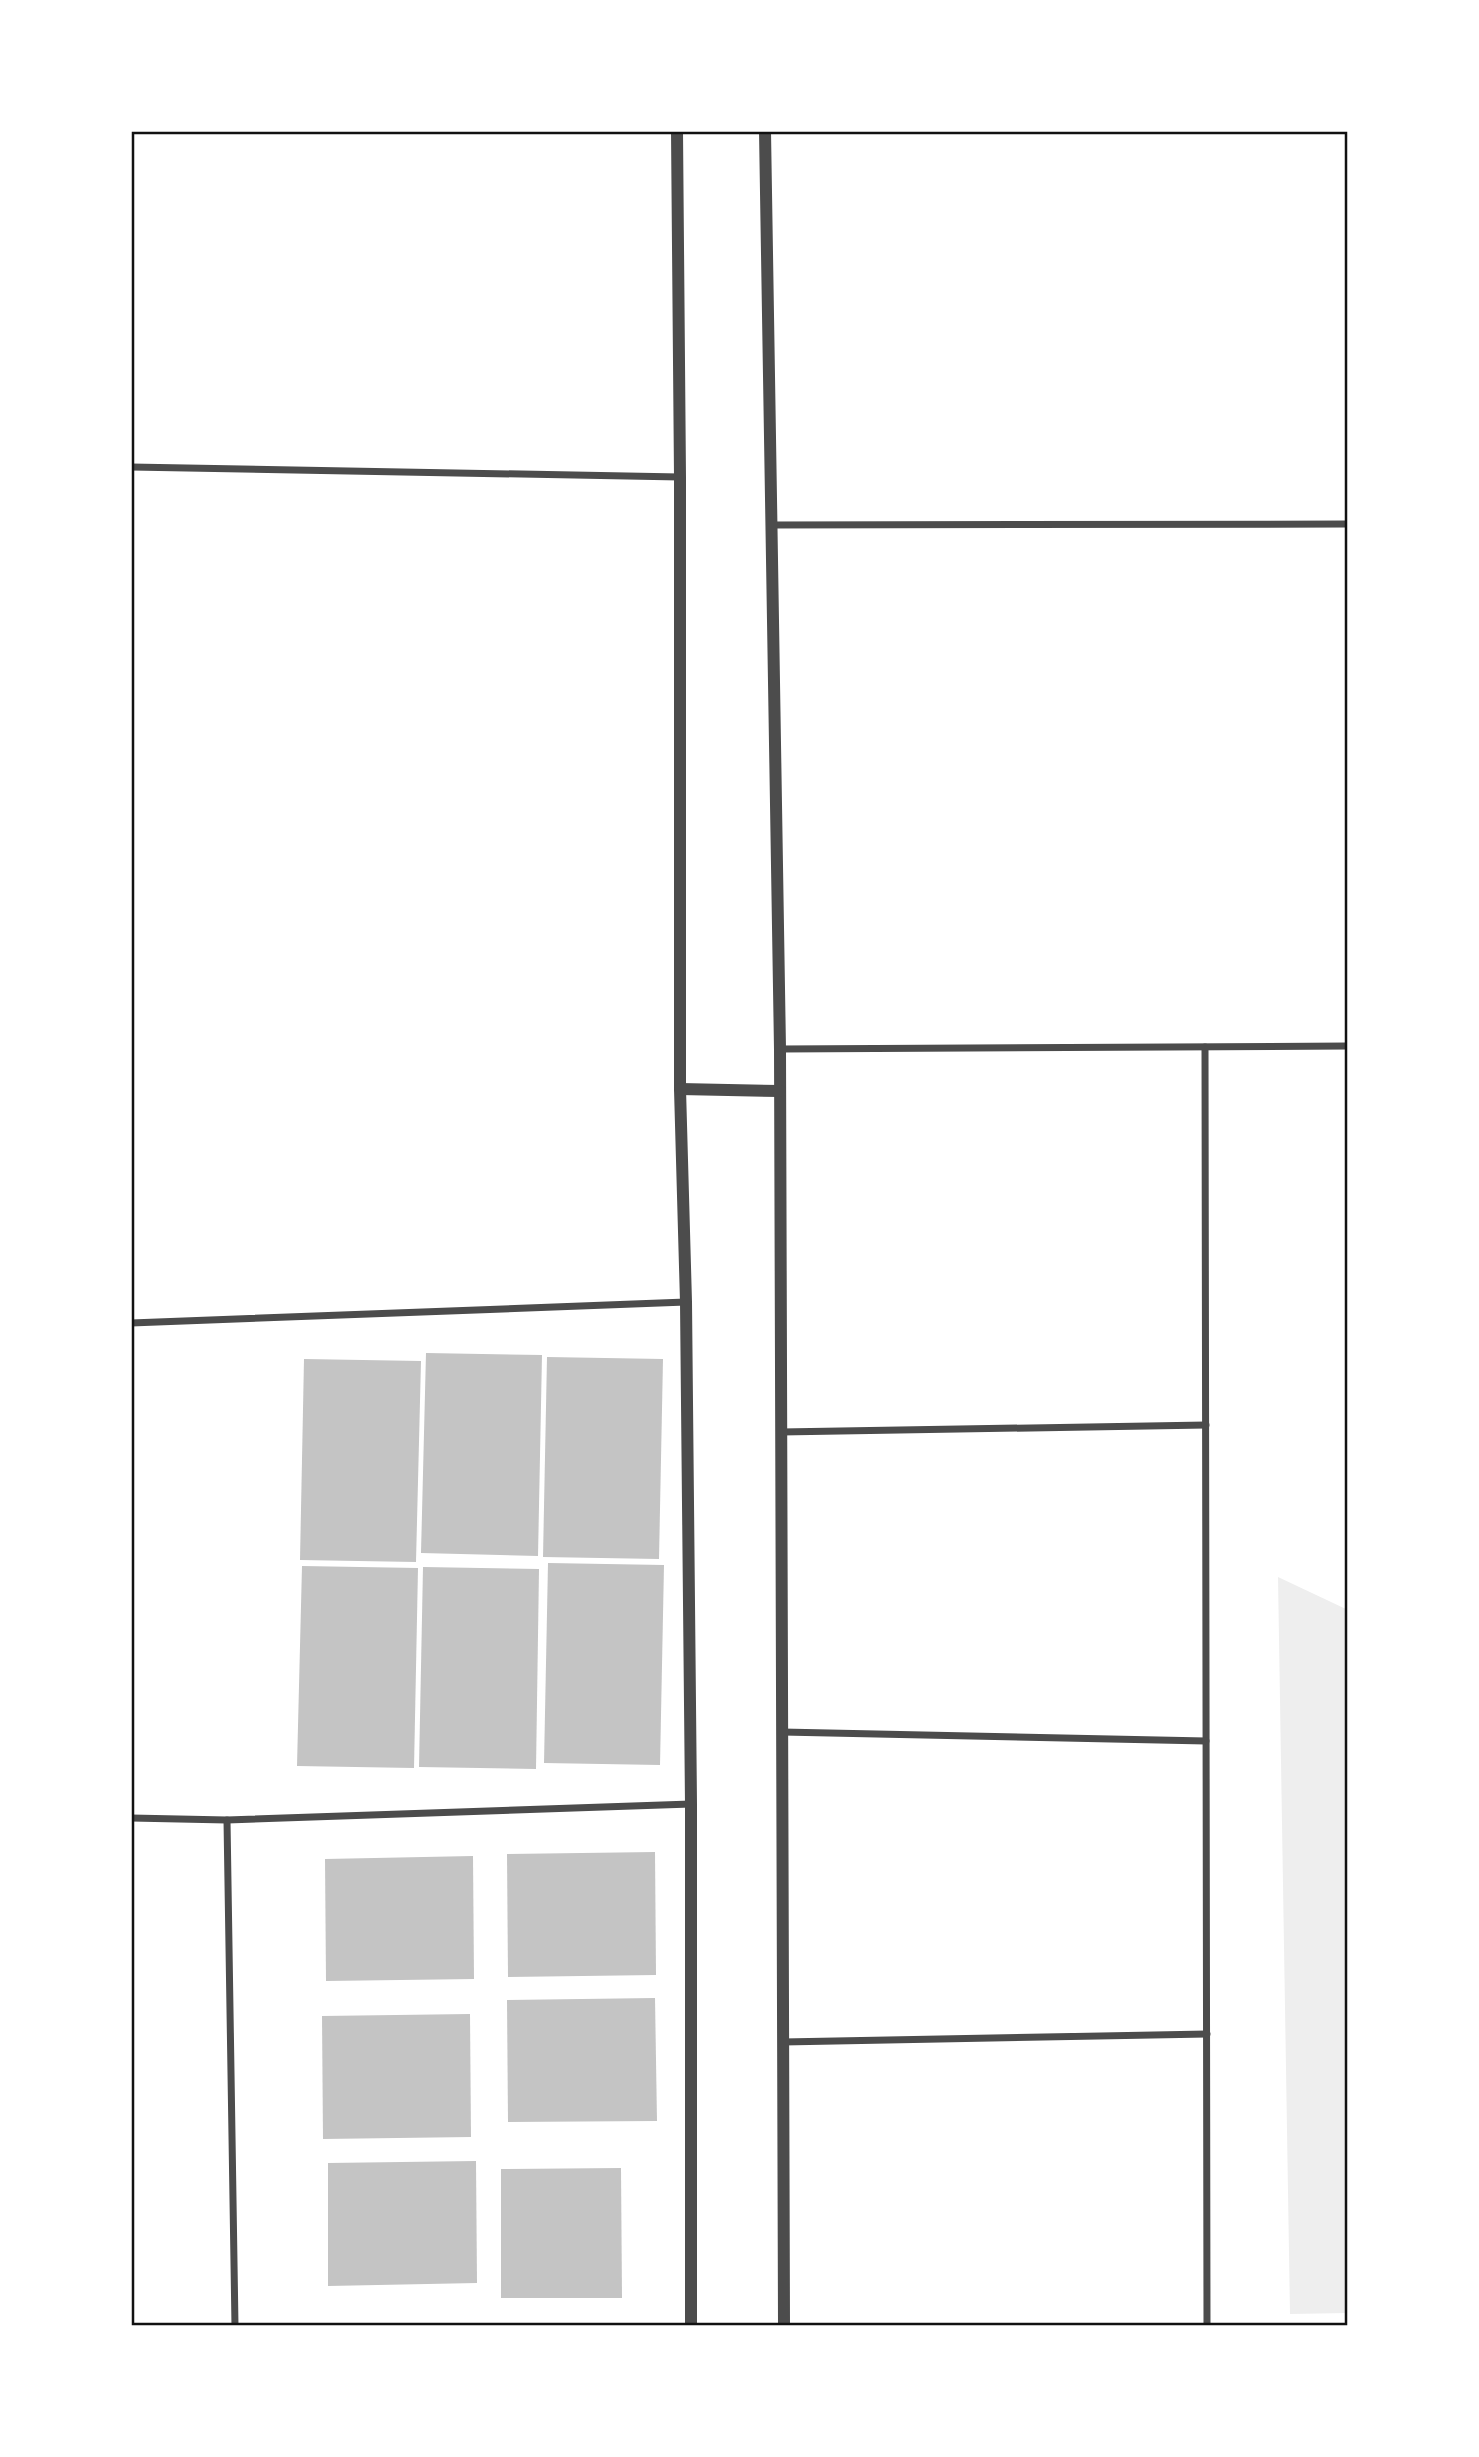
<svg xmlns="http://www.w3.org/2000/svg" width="1479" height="2457" viewBox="0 0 1479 2457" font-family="Overpass,sans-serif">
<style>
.green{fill:#eee}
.building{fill:#c4c4c4}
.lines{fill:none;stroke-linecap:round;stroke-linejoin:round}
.minor{stroke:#4c4c4c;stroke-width:7}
.tertiary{stroke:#4c4c4c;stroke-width:12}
.neatline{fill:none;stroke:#111;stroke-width:2.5}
</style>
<rect width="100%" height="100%" fill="#fff"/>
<!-- green -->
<polygon class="green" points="1278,1577 1348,1610 1348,2313 1290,2314"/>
<!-- building -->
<g class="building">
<polygon points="426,1353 542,1355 538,1556 421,1553"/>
<polygon points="547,1357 663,1359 659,1559 543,1557"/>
<polygon points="304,1359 421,1361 416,1562 300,1560"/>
<polygon points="548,1563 664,1565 660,1765 544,1763"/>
<polygon points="302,1566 418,1568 414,1768 297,1766"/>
<polygon points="423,1567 539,1569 536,1769 419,1767"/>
<polygon points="655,1852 656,1975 508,1977 507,1854"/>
<polygon points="473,1856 474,1979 326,1981 325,1859"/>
<polygon points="655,1998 657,2121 508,2122 507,2000"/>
<polygon points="470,2014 471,2137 323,2139 322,2016"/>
<polygon points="476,2161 477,2283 328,2286 328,2163"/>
<polygon points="621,2168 622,2298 501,2298 501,2169"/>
<rect x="592" y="2323" width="60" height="3"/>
</g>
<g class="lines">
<!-- minor -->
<g class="minor">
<polyline points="131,467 680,477"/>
<polyline points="772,525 1348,524"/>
<polyline points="1205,1047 1207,2326"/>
<polyline points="780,1049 1348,1046"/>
<polyline points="131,1323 686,1302"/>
<polyline points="781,1432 1206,1425"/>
<polyline points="782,1732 1206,1741"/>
<polyline points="131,1818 227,1820 691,1804"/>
<polyline points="227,1820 235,2326"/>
<polyline points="783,2042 1207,2034"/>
</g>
<!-- tertiary -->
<g class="tertiary">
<polyline points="677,131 680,477 680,1089 686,1302 691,1804 691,2326"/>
<polyline points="765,131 780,1049 784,2326"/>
<polyline points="680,1089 780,1091"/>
</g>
</g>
<!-- border -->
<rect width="1479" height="2457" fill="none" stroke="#ffffff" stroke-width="266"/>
<rect x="133" y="133" width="1213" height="2191" class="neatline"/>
</svg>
